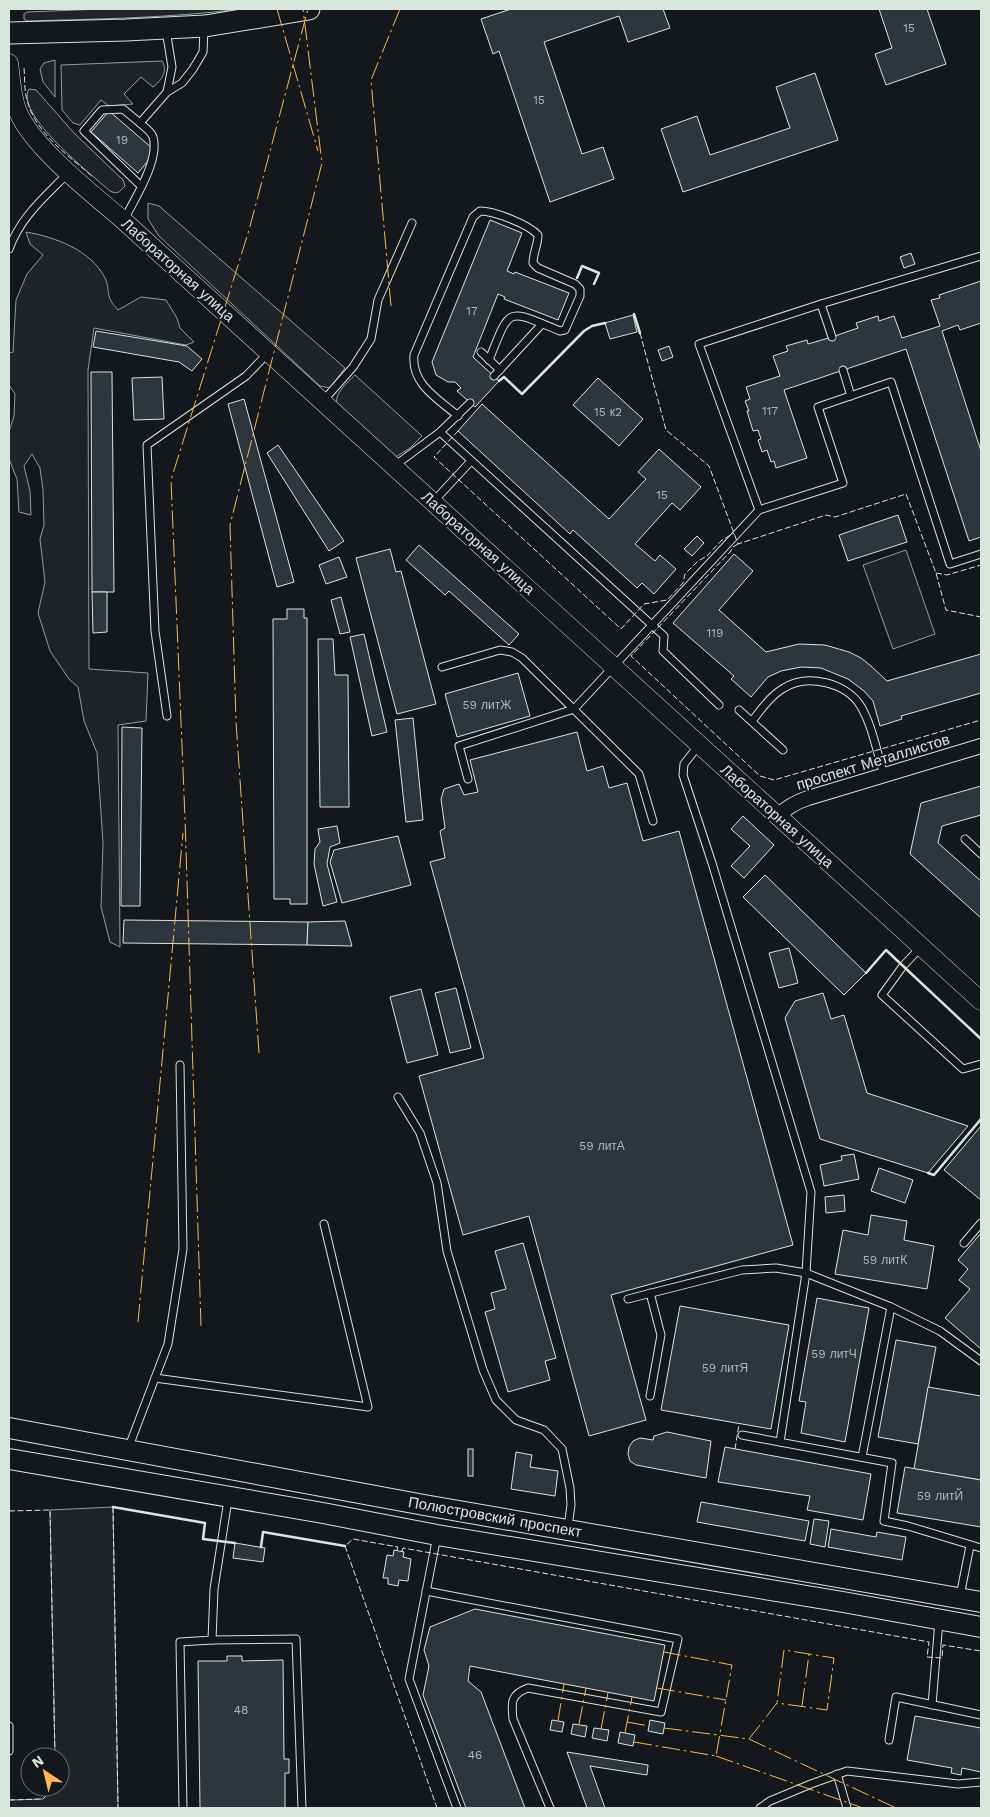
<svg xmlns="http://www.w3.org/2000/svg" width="990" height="1817" viewBox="0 0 990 1817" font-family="'Work Sans',sans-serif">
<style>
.green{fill:#202428;stroke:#939e99}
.building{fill:#2c363c;stroke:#d8e6dc}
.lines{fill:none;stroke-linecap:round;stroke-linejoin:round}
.service-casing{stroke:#d8e6dc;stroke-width:9}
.minor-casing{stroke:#d8e6dc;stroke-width:16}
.tertiary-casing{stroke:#d8e6dc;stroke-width:19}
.secondary-casing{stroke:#d8e6dc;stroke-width:22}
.primary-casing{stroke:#d8e6dc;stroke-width:23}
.service{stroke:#14181c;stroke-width:7}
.minor{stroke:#14181c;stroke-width:14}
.tertiary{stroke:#14181c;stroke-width:18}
.secondary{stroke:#14181c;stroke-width:20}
.primary{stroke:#14181c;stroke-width:21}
.fence{stroke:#d8e6dc;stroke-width:1;stroke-dasharray:6 2.5;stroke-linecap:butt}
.wall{stroke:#d8e6dc;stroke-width:2.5}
.power{stroke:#ffb74d;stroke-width:1;stroke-dasharray:18 4 2.5 4;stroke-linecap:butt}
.labels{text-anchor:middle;stroke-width:4;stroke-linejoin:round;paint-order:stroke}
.number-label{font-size:12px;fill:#adbab4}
.street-label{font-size:15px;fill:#d8e6dc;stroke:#14181c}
</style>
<rect width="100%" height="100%" fill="#14181c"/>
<!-- green -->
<g class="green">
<path d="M101 9H240C170 18 98 19 27 21L24 19V14L27 12Z"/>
<polygon points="55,60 55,97 43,82 40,69 44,63"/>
<path d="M162 61C168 71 162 80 153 87L141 77 124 94 133 104 109 106 101 100 80 125 73 123 62 110 61 65Z"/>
<path d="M29 89 36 90 75 134 123 180 125 186C119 192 118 195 110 191 93 176 14 114 29 89Z"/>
<polygon points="148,203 159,206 345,368 330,388 320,386 159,236 148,219"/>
<path d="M26 232C55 237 91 250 105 278 109 285 107 294 111 301 112 304 116 307 118 310L141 297 166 300 177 318 180 328 194 342 186 345 94 328 88 370 89 669 148 673 146 721 118 725 120 947 110 942 101 907 103 843 97 753 84 721 78 687 69 679 50 651 38 613 45 582 40 539 44 525 43 490 40 468 32 454 24 466 30 491 31 515 19 512 17 479 9 459V432L14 416 15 394 9 385V353L13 352 16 300 27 274 43 255 30 244Z"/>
<path d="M355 375 422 436 410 448 394 458 337 406C334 393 346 384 355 375Z"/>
<polygon points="906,550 935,634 893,649 863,565"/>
<polygon points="113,1507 118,1808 9,1808 9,1800 43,1799 54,1787 60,1787 60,1757 55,1757 50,1510"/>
</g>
<!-- building -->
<g class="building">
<polygon points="511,9 663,9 670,28 628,42 619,16 544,42 582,154 603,147 614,179 550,202 499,51 493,54 481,19"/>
<polygon points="879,9 927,9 946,64 886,85 875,54 892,48"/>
<polygon points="815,73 838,140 683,192 661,129 697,116 710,155 790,128 776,87"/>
<polygon points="109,111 152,148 148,161 138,173 91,132"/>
<polygon points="490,220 522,233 507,271 514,274 515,272 569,293 558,320 504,299 505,297 498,294 473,357 499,381 475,407 457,391 461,388 455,382 448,382 436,375 432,362"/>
<polygon points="911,253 915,264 904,268 900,257"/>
<polygon points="981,281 981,323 960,330 958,325 942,331 981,451 981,537 969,541 906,349 784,390 807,458 776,468 774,461 771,462 767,450 762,452 758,440 761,439 758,430 753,431 747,411 749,411 745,401 750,399 746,387 780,376 773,356 788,351 786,346 807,340 808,344 832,337 858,328 856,323 878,316 879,321 894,316 902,338 940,326 931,300 940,298 939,295"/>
<polygon points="633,315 637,332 610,339 605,323"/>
<polygon points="96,331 187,346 202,359 192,371 179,362 93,347"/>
<polygon points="669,346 673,357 662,361 658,350"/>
<polygon points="91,372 112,372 114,592 92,592"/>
<polygon points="162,377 164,419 134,420 132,378"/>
<polygon points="598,378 643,419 619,446 573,405"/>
<polygon points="244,399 294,582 277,587 228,404"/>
<polygon points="482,404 609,519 646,479 638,472 659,449 701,487 680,510 672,503 635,544 655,561 660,555 676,569 654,594 642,583 637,588 573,530 570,534 458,431"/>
<polygon points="278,445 344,541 329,551 267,453"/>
<polygon points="898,515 907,542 848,561 839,535"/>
<polygon points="697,536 704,543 692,556 684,549"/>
<polygon points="419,545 519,634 509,645 449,591 445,595 406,560"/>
<polygon points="390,549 396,572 401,571 436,704 397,714 356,558"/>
<polygon points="734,554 753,571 719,610 766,652 799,644 825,645 849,652 861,658 871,666 887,681 981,654 981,693 901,716 902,719 880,726 873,701 864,691 848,679 821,668 801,667 781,671 768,677 751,697 731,679 734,676 673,623"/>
<polygon points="339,557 347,577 326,584 319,565"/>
<polygon points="92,592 107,592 107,632 93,633"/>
<polygon points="341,597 350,632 340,634 331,600"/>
<polygon points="287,609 304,609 304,618 307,618 307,904 290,904 290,899 274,899 273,619 287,619"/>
<polygon points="364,634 387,732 372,736 350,637"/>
<polygon points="318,639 333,639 335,675 348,675 349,807 320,807"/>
<polygon points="518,673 530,716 457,737 445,694"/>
<polygon points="413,718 423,820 406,822 395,720"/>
<polygon points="122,727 142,728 140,906 121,906"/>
<polygon points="577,732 587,771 603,766 609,788 627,783 643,841 679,831 793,1245 611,1295 646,1420 589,1436 529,1216 463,1235 419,1076 484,1058 430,862 445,858 440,831 445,828 441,799 444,789 459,784 464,795 478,792 470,760"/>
<polygon points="981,786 981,815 942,826 938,843 981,881 981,918 910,854 921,803"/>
<polygon points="743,816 774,845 744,878 731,866 750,846 731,829"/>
<polygon points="337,826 340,843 330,847 327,864 337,902 323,906 314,864 315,849 320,842 318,829"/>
<polygon points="398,836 411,885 342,903 330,862 334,850"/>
<polygon points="765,875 866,973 844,995 743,897"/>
<polygon points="124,920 308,922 307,945 123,943"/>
<polygon points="345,921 352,946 307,945 308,922"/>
<polygon points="789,948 798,983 779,988 769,953"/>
<polygon points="456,988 471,1048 450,1053 435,993"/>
<polygon points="421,989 438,1055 407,1063 390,997"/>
<polygon points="823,993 831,1019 844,1015 867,1093 968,1126 928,1173 820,1139 785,1018 795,1001"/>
<polygon points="981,1126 981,1200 944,1170"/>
<polygon points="854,1154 859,1179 824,1186 820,1165 842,1160 841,1156"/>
<polygon points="879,1168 913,1180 905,1203 871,1191"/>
<polygon points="844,1195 845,1211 826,1213 825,1197"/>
<polygon points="871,1215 907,1221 904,1240 934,1246 927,1289 835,1274 843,1230 868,1235"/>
<polygon points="981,1233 981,1349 945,1318 970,1289 959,1280 968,1269 958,1260"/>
<polygon points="523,1243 556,1358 545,1361 550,1380 508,1392 485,1312 495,1309 491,1293 506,1289 495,1251"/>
<polygon points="817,1298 869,1308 845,1442 801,1433 806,1402 799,1401"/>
<polygon points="680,1306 789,1325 771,1429 661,1410"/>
<polygon points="896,1340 936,1347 918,1444 878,1437"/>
<polygon points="928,1387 981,1396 981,1480 914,1469"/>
<polygon points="667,1432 711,1441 706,1478 636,1465 630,1461 628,1454 629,1447 633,1441 640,1438 653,1440 654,1436"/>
<polygon points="725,1447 871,1474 863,1520 807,1510 810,1496 718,1482"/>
<rect x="468" y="1449" width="5" height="27"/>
<polygon points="516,1452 532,1455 530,1467 558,1471 555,1496 511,1489"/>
<polygon points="905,1467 981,1480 981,1527 897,1513"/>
<polygon points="701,1502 809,1521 805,1541 697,1522"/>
<polygon points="814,1519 829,1521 825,1547 810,1544"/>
<polygon points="831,1529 876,1537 877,1532 906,1537 902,1560 828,1547"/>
<polygon points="235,1543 265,1548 263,1562 233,1558"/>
<polygon points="394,1550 404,1552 403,1557 411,1559 408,1581 399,1580 398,1586 388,1584 388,1578 383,1578 387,1555 393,1556"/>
<polygon points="475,1609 665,1645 654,1701 470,1666 468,1681 481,1692 525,1808 466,1808 423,1695 429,1666 424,1650 430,1627"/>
<polygon points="227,1656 242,1656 242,1661 283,1660 284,1759 289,1759 289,1773 285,1773 285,1808 200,1808 198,1661 227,1661"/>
<polygon points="915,1716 981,1728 981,1772 962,1768 961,1775 951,1773 952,1768 907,1760"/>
<polygon points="552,1720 564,1722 562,1732 550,1730"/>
<polygon points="650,1720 665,1723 663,1734 648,1731"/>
<polygon points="573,1724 587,1726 585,1737 571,1734"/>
<polygon points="594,1728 609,1730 607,1741 592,1738"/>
<polygon points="620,1732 635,1735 633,1746 618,1743"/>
<polygon points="567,1752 648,1765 647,1775 590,1766 605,1808 587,1808"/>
</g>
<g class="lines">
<!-- service casing -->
<g class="service-casing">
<g id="service">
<polyline points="166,30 172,67 167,92"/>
<polyline points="140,123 123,109 102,110 84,131 141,186"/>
<path d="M124 220C134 200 160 160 153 137 151 131 144 127 140 123L167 92 182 83 193 69 203 52 204 29"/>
<path d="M9 249C21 216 45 197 68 173"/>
<polyline points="821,304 832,337"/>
<polyline points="481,352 500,370"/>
<polyline points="843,370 851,396"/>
<polyline points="494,376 542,324"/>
<polyline points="323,401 353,367 371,339 378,300 412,223"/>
<path d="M458 416C438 399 411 384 414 355L473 217 480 211C494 211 528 224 538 235 538 245 533 253 533 263L538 268 575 284 580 289V296L565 330 560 331C506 309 511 305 489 360"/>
<polyline points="440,432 664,636 663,651 719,705"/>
<polyline points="395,468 401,461 440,432 470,403"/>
<polyline points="434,501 471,461"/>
<polyline points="759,510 843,483 818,407 891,382 950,564 981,554"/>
<polyline points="442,667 500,650 512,652 522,658 639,774 653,821"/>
<polyline points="739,710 783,750"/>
<polyline points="167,716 155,631 147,445 246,376 268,353"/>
<path d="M752 721C761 710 771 695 784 688 807 673 846 683 860 705 872 724 877 753 884 775"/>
<polyline points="699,745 684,764 683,775 712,863 811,1192 806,1273 780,1442"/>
<polyline points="468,779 459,746 574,709 759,510 699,344 821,304 981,256"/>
<polyline points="965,839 981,854"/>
<polyline points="921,947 903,966 882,995 963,1069 981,1064"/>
<polyline points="398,1097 420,1133 437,1183 447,1251 483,1370 496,1400 516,1420 544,1430 562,1449 570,1488 571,1505 568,1527"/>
<polyline points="964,1243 981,1223"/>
<polyline points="650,1293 661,1335 650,1396"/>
<polyline points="628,1299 742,1270 776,1268 806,1273 891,1307 940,1331 981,1361"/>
<polyline points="155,1378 368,1407 324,1224"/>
<polyline points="742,1435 892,1463 884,1521 908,1526 981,1548"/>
<polyline points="128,1449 168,1344 183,1249 180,1065"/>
<polyline points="862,1457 891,1307"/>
<polyline points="437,1536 409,1679 457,1808"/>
<path d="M426 1591 678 1639 661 1712 528 1688C511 1694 511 1702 513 1719L550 1808"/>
<polyline points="960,1596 970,1546"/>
<polyline points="212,1640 296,1639 302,1808"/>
<polyline points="932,1705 939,1621"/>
<polyline points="9,1726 9,1751"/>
<polyline points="889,1740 896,1697 981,1715"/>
<polyline points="837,1774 847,1808"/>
<polyline points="183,1808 180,1642 212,1640 214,1589 228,1500"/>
<polyline points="760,1808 770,1801 811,1784 847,1771 958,1784 981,1782"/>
</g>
</g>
<!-- minor casing -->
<g class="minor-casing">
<path id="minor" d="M778 816C787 807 796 802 808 798L981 746"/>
</g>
<!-- tertiary casing -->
<g class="tertiary-casing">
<path id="tertiary" d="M9 63C11 77 12 99 18 112 34 149 92 193 124 221L981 1001"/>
</g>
<!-- secondary casing -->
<g class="secondary-casing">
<g id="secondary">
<polyline points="9,1428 424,1505 981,1602"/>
<polyline points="9,1459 323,1513 437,1535 843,1602 981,1627"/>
</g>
</g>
<!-- primary casing -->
<g class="primary-casing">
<polyline id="primary" points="9,33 126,30 205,26 309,9"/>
</g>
<!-- service -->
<use href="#service" class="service"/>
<!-- minor -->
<use href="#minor" class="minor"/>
<!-- tertiary -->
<use href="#tertiary" class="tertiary"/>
<!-- secondary -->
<use href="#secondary" class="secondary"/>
<!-- primary -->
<use href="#primary" class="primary"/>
<!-- fence -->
<g class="fence">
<path d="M24 68C25 79 24 90 27 100 35 133 69 156 93 177"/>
<polyline points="640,333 666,430 709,466 738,544 826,515 835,517 906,494 936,573 946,610 981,617"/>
<polyline points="458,431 434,457 621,629 644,604 667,600 683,583 685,574 698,561 707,556 722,540 734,533"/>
<polyline points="738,544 733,547 730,552 631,656 760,776 774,780 981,720"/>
<polyline points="936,573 947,575 981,565"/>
<polyline points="735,1449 739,1424"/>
<polyline points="113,1507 118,1808"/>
<polyline points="9,1511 50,1510 55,1757"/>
<polyline points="397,1550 398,1547 353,1539 345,1546 437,1808"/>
<polyline points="402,1551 403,1548 929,1642 927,1657 942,1658 943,1645 981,1651"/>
<polyline points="9,1800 43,1799 54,1787"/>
</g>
<!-- wall -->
<g class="wall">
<polyline points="577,278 582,266 599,273 594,284"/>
<polyline points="634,314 640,333"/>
<polyline points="499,381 504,377 522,394 584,331 592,326 605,323"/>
<polyline points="866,973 886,950 981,1039"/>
<polyline points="928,1173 934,1175 981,1119"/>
<polyline points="113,1507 205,1523 203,1539 235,1543"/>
<polyline points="261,1547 263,1532 345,1546"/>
</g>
<!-- power -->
<g class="power">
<polyline points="277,9 318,151"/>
<polyline points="391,306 371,80 400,9"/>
<polyline points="259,1053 236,722 230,525 322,163 303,9"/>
<polyline points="138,1322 183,833"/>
<polyline points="201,1326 185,818 171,480 249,230 308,9"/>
<polyline points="657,1688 726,1700"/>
<polyline points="802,1706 809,1654"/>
<polyline points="558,1721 564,1684"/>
<polyline points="627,1722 649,1726"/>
<polyline points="579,1724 586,1688"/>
<polyline points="664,1728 749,1739 777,1703 827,1710 834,1658 784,1650 777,1703"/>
<polyline points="601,1729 608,1693"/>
<polyline points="625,1733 632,1697"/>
<polyline points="749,1739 896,1808"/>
<polyline points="634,1742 716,1756 732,1665 664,1652"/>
<polyline points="716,1756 863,1808"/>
</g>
</g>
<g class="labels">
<!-- number labels -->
<g class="number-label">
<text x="909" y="32">15</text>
<text x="539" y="104">15</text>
<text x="122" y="144">19</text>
<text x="472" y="315">17</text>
<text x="770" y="415">117</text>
<text x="608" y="416">15 к2</text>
<text x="662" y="499">15</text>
<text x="715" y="637">119</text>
<text x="487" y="709">59 литЖ</text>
<text x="602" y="1150">59 литА</text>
<text x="885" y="1264">59 литК</text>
<text x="834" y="1358">59 литЧ</text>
<text x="725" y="1372">59 литЯ</text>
<text x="940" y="1500">59 литЙ</text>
<text x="241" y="1714">48</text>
<text x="475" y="1759">46</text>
</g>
<!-- street labels -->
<g class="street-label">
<text transform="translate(178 270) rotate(42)" y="5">Лабораторная улица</text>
<text transform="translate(478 543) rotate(42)" y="5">Лабораторная улица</text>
<text transform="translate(873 762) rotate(-17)" y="5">проспект Металлистов</text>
<text transform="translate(777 816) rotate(42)" y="5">Лабораторная улица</text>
<text transform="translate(495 1517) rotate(10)" y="5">Полюстровский проспект</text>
</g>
</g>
<!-- border -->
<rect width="990" height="1817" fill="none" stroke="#d8e6dc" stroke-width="20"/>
<!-- north arrow -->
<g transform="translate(45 1772) rotate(325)"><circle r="24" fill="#14181c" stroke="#626a69"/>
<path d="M0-4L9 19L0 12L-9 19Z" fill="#ffb74d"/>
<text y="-8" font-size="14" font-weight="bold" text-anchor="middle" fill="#d8e6dc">N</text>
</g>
</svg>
